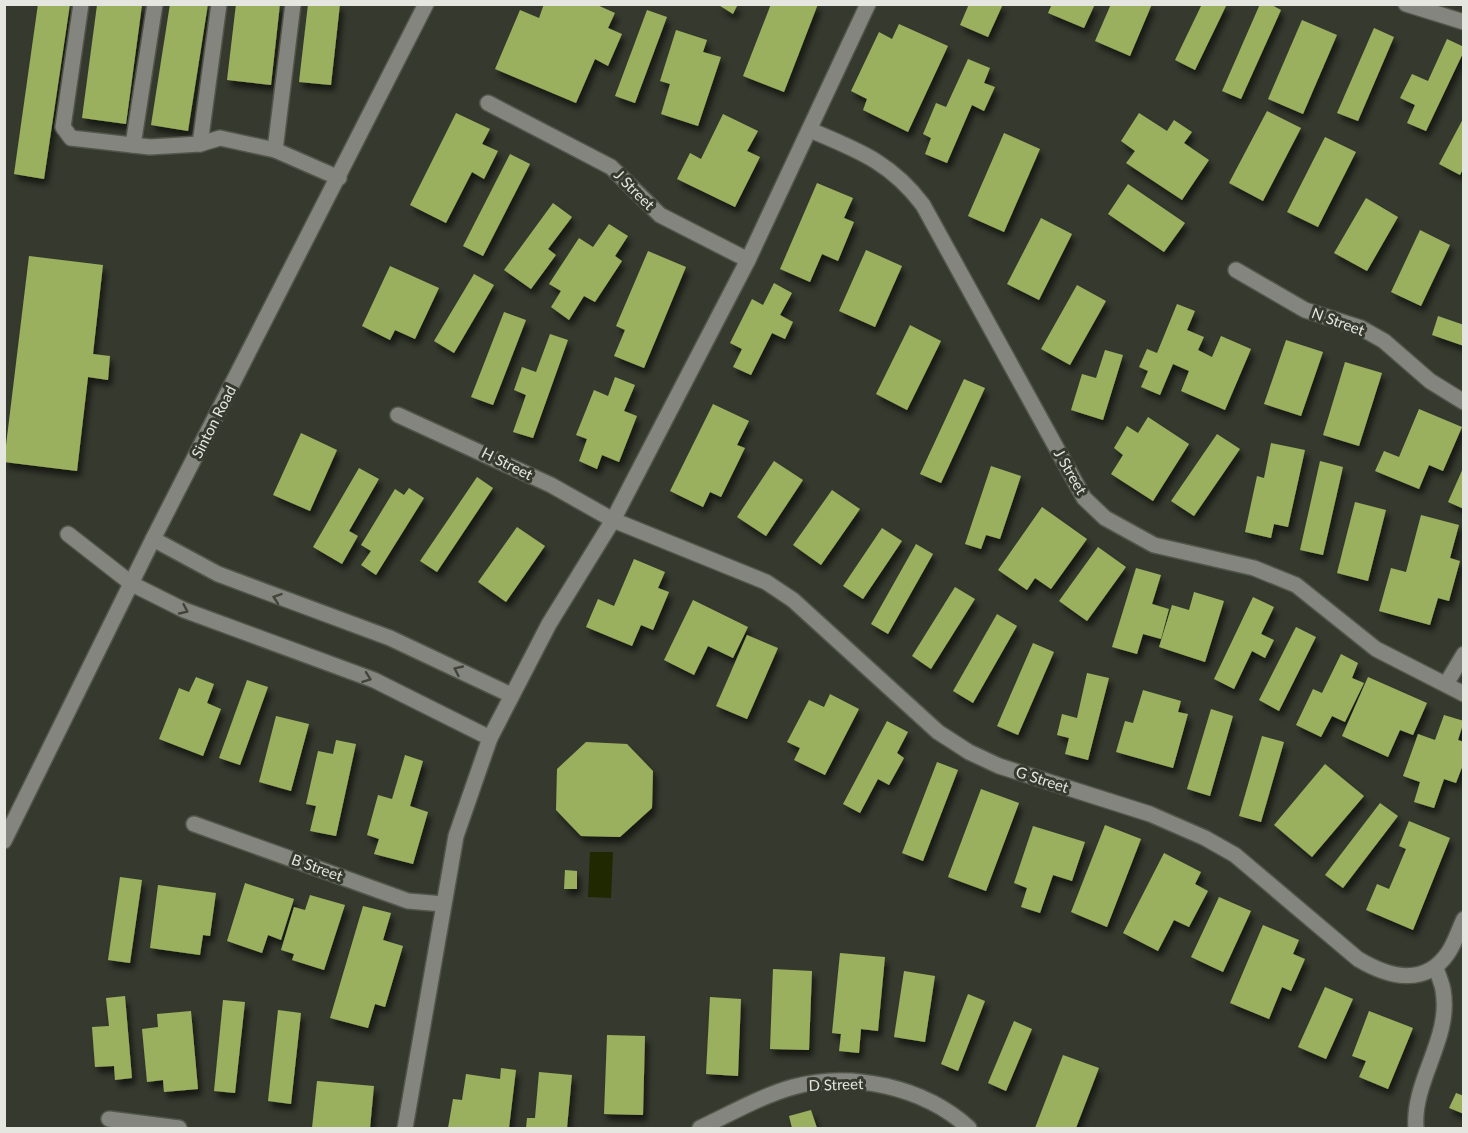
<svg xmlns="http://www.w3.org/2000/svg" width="1468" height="1133" viewBox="0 0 1468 1133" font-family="Lato,sans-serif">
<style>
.water{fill:#1f2800}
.building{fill:#9bb05f;filter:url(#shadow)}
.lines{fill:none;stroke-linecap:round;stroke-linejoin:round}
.minor-casing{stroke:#52564a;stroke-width:18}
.minor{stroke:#84857f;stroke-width:15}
.oneway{stroke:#42453a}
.labels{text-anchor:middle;stroke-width:6;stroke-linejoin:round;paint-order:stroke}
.street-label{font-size:15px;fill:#e4e6df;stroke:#363a2e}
</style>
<defs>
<filter id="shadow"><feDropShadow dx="3.5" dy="6" stdDeviation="3" flood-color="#0009"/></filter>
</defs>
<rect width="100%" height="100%" fill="#363a2e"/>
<!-- water -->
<polygon class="water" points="590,852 613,852 611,898 588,897"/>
<!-- building -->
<g class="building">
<polygon points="38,4 70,4 44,179 14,174"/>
<polygon points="170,4 208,4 188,131 151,125"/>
<polygon points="236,4 280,4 271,85 227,80"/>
<polygon points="308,4 340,4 331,85 299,82"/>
<polygon points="544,4 595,4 615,13 608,28 622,34 608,66 595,59 576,103 495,69 520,10 539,18"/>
<polygon points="717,4 738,4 733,14"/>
<polygon points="771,4 818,4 784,92 743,76"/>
<polygon points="969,4 1003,4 988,37 960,25"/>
<polygon points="1052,4 1095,4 1084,28 1048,13"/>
<polygon points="1111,4 1152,4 1130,56 1095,41"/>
<polygon points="1202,4 1227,4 1195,70 1175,60"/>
<polygon points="1260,4 1270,4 1281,10 1241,99 1222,91"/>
<polygon points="97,5 142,5 126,124 82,118"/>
<polygon points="647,10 667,17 635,103 615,96"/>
<polygon points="1302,20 1337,35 1303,114 1268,99"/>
<polygon points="899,24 948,46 908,132 863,110 867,99 851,91 879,32 892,39"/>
<polygon points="1374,28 1394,37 1358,121 1337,113"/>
<polygon points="676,30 707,40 703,52 721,57 698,126 661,114 670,84 660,81"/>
<polygon points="1447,39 1464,47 1464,51 1426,131 1407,123 1415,105 1400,98 1412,74 1428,81"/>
<polygon points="968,59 990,68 984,83 995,87 984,111 972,105 947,163 925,154 931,138 923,134 936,103 946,107"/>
<polygon points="1267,111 1301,128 1263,201 1229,183"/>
<polygon points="456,113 490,129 482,144 498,151 484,179 472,172 446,223 410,205"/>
<polygon points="1139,113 1167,131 1174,120 1192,132 1184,143 1209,160 1182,200 1126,163 1135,151 1121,141"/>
<polygon points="723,114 758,131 747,151 760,157 735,207 677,179 690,153 701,159"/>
<polygon points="1464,117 1464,167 1460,175 1439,164"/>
<polygon points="1004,133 1040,149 1004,232 968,216"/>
<polygon points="1325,137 1356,152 1318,227 1287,212"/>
<polygon points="510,154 530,164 483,256 463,246"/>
<polygon points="817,183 853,198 844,218 854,222 838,261 822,254 810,282 780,269"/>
<polygon points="1128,184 1185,223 1164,252 1108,214"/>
<polygon points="1366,198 1398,217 1367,271 1334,253"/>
<polygon points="553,203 572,217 548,249 556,255 531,289 504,270"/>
<polygon points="1041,218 1072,234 1039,300 1007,284"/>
<polygon points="609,224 628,236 615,256 622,261 595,302 584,296 569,320 551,307 561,291 549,284 579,238 593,247"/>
<polygon points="1420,230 1450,245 1421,306 1391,292"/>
<polygon points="866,250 902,266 875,327 839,311"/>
<polygon points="648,251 686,267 644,368 614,356 625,330 616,326"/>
<polygon points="29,256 103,265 93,354 110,356 108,380 88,377 77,471 4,462"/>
<polygon points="390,266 439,288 415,339 395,330 390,340 362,326"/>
<polygon points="474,274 494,285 454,353 434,341"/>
<polygon points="774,283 792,293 780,315 793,322 785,339 772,333 751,375 733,367 742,349 730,343 752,299 763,305"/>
<polygon points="1077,285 1106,301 1070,365 1041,349"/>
<polygon points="1177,304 1195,311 1187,330 1204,337 1198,350 1212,357 1221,336 1251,349 1225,410 1181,391 1189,371 1173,364 1160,395 1141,387 1148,371 1139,367 1147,349 1157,353"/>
<polygon points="504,312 526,320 493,405 471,397"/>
<polygon points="1438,316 1464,325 1464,346 1432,335"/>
<polygon points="910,325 941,341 907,410 876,394"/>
<polygon points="550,334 568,340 533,438 513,432 526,395 514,390 522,367 536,372"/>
<polygon points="1286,340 1323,352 1301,416 1264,404"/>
<polygon points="1105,350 1123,355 1103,420 1071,410 1082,374 1096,378"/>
<polygon points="1345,362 1382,373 1359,446 1323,435"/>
<polygon points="615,377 635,385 624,411 637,416 619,462 602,455 597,469 579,461 587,439 576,435 594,390 608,396"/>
<polygon points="964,379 985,388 941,483 920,474"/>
<polygon points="713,404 749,421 737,445 745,448 721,497 710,492 703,507 670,491"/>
<polygon points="1419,409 1462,427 1443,471 1429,465 1419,489 1375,471 1384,451 1399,457"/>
<polygon points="1148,417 1189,444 1153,501 1111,474 1123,455 1114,448 1127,426 1138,433"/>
<polygon points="301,433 337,450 310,511 273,495"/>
<polygon points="1217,434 1240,449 1194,516 1171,501"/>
<polygon points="1271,443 1305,450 1288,527 1274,524 1271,538 1245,532 1257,476 1264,478"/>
<polygon points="774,461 803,480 766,536 737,517"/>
<polygon points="1320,461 1343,467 1323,555 1300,550"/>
<polygon points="991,466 1021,476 1000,539 986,535 981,549 965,544"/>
<polygon points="1464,466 1464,509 1448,502"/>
<polygon points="359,468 379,479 349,531 358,536 342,564 313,547"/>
<polygon points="477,477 493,488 437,572 420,561"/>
<polygon points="409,488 424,498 376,575 361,565 371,551 361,545 395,489 404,495"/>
<polygon points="832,490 860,509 821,565 793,545"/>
<polygon points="1355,502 1386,510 1368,581 1337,573"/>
<polygon points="1042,507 1087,539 1051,589 1035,578 1027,590 998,570"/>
<polygon points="1421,515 1459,525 1450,558 1460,561 1449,601 1438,598 1430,625 1379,611 1391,568 1406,572"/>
<polygon points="517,527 545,546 506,602 478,582"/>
<polygon points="882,528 902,541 863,599 843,586"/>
<polygon points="916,544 933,554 888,634 871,624"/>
<polygon points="1098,547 1126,567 1087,621 1059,601"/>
<polygon points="634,559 665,572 658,588 669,592 653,630 641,625 632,646 586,627 598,599 614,606"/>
<polygon points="1136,568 1161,575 1152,604 1169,609 1161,639 1143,634 1137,654 1112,647"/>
<polygon points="955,587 975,599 931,669 912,656"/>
<polygon points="1194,592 1224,601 1205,662 1159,647 1172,605 1189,610"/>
<polygon points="1253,597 1274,607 1261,634 1274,640 1265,658 1252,651 1234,689 1214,679"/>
<polygon points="693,600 748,627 733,658 708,646 694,675 664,660"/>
<polygon points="997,614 1017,626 973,703 953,691"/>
<polygon points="1296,627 1316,637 1279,711 1259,700"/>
<polygon points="747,635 778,648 747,719 716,706"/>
<polygon points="1033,643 1054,652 1018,735 997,726"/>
<polygon points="1341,654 1358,663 1352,678 1364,683 1345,722 1332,716 1321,737 1296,725 1313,689 1322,693"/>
<polygon points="1087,673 1109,678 1088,760 1065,754 1069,738 1057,735 1062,714 1077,718"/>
<polygon points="196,677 214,684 207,703 221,709 203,756 159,739 179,688 189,692"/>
<polygon points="1368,677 1427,703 1413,735 1400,730 1388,757 1342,736"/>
<polygon points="247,680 268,687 240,765 219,758"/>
<polygon points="1143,690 1181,701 1178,712 1188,714 1173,768 1116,752 1125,721 1133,723"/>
<polygon points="830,694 859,709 825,775 794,760 800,748 787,742 809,700 824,707"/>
<polygon points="1211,709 1233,716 1210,796 1187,789"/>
<polygon points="1444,715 1464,721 1458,740 1464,742 1464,762 1456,783 1444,779 1434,808 1414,802 1420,782 1403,776 1418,734 1435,740"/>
<polygon points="276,716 309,724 291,791 259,782"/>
<polygon points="887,721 908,732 897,753 904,758 889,785 878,779 860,813 843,804"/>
<polygon points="1262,736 1284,742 1261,822 1239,816"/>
<polygon points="336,740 356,744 336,836 310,831 316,806 306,804 318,751 333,754"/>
<polygon points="586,742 627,744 653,771 652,808 620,837 581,836 556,810 557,769"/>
<polygon points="405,755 423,761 410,806 428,812 413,864 374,854 379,839 367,835 378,795 392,799"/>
<polygon points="937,762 958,770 923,861 902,853"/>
<polygon points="1325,764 1364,796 1312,857 1274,825"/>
<polygon points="981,789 1019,803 986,891 948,877"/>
<polygon points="1380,803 1398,816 1343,888 1325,875"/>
<polygon points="1409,821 1450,838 1413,930 1366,910 1377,884 1389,889 1406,849 1399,846"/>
<polygon points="1105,825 1141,839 1107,927 1071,912"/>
<polygon points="1033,826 1085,842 1072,881 1053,875 1040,913 1021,907 1027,888 1014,883"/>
<polygon points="1164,853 1201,872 1195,884 1208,891 1189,927 1174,920 1158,951 1123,933"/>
<polygon points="565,870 577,871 577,889 564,889"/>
<polygon points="120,877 142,880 130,963 108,960"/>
<polygon points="245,883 294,899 281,940 268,935 262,953 227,941"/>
<polygon points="158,885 216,893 210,936 203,935 200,955 150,948"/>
<polygon points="310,895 345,905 324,970 292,960 294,954 281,950 294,907 305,910"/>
<polygon points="1219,897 1251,911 1223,972 1191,957"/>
<polygon points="363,906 391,913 383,940 403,946 385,1007 375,1004 368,1028 330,1018"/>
<polygon points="1263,925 1299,940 1293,954 1305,959 1291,991 1282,987 1269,1019 1230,1003"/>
<polygon points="840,953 885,957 878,1031 861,1029 859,1053 839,1051 841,1034 832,1033"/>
<polygon points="773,969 812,971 809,1050 770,1049"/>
<polygon points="904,971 935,976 925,1042 894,1037"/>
<polygon points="1325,987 1353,999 1326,1059 1298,1047"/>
<polygon points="968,994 985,1001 958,1071 941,1064"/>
<polygon points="125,996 132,1078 115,1080 114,1066 95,1067 92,1027 109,1026 106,998"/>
<polygon points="710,997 741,999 738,1076 706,1074"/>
<polygon points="223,1000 245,1002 235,1093 214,1091"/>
<polygon points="278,1010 301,1013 291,1104 268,1101"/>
<polygon points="191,1011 198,1089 164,1092 163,1080 147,1082 142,1029 158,1027 157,1014"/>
<polygon points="1369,1011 1413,1028 1388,1089 1359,1077 1366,1061 1352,1056"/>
<polygon points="1014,1021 1032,1029 1006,1091 988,1083"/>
<polygon points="607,1035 645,1036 643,1115 604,1114"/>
<polygon points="1063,1055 1099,1068 1076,1128 1035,1128"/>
<polygon points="501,1068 516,1070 509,1128 448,1128 453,1099 462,1100 466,1074 500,1079"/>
<polygon points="539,1072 572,1075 567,1128 526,1128 527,1118 535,1118"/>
<polygon points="317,1081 374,1086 370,1128 312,1128"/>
<polygon points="1456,1093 1464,1096 1464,1114 1449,1108"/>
<polygon points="811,1110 817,1128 792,1128 789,1116"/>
</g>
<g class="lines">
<!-- minor casing -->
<g class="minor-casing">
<g id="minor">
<polyline points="81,4 63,127 71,138 150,147 200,144 220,138 275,150 339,178"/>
<polyline points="1406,4 1464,22"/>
<polyline points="488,103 611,167 660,215 748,260"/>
<path d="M810 130C857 150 891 162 923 205L1084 498 1105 518 1154 545 1254 568 1296 585 1376 649 1464 694"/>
<polyline points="200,144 219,4"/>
<polyline points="133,145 155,4"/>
<polyline points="275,150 293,4"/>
<polyline points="1236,270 1305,310 1361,328 1384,341 1430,381 1464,402"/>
<path d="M398 415 551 485 613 520 766 582 793 600 938 732 969 752 999 766 1150 814 1205 838 1235 855 1358 959C1388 977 1425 987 1448 953 1455 943 1459 929 1464 919"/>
<polyline points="68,534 132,584 184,610 374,680 490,738"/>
<polyline points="153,539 218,574 390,638 511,695"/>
<polyline points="1446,684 1464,654"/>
<polyline points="194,824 408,901 443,904"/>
<polyline points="4,841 153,539 426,4"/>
<polyline points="109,1119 179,1128"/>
<polyline points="405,1128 456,836 490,738 549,624 613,520 748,260 868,4"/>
<path d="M700 1128C730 1114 761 1096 793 1087 852 1071 924 1087 969 1128"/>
<path d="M1416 1128C1412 1081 1452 1038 1443 990 1442 983 1438 975 1436 968"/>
</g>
</g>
<!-- minor -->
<use href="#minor" class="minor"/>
</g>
<!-- one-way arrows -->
<defs><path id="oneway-chevron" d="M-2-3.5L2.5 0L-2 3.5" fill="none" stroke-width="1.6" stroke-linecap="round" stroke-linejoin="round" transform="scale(1.5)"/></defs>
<g class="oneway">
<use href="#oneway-chevron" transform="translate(277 598) rotate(-161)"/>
<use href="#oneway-chevron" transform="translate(184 610) rotate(25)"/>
<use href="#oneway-chevron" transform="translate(458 670) rotate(-155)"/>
<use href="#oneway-chevron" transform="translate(367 678) rotate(20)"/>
</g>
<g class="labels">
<!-- street labels -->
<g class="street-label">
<text transform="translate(634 190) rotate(45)" y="5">J Street</text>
<text transform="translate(1338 322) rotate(20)" y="5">N Street</text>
<text transform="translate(214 422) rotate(-63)" y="5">Sinton Road</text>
<text transform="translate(507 464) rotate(26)" y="5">H Street</text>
<text transform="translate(1070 472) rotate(60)" y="5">J Street</text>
<text transform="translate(1042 780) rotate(18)" y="5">G Street</text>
<text transform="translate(317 868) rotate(20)" y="5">B Street</text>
<text transform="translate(836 1085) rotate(-2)" y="5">D Street</text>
</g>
</g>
<!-- border -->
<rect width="1468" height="1133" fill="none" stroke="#e4e6df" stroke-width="12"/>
</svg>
